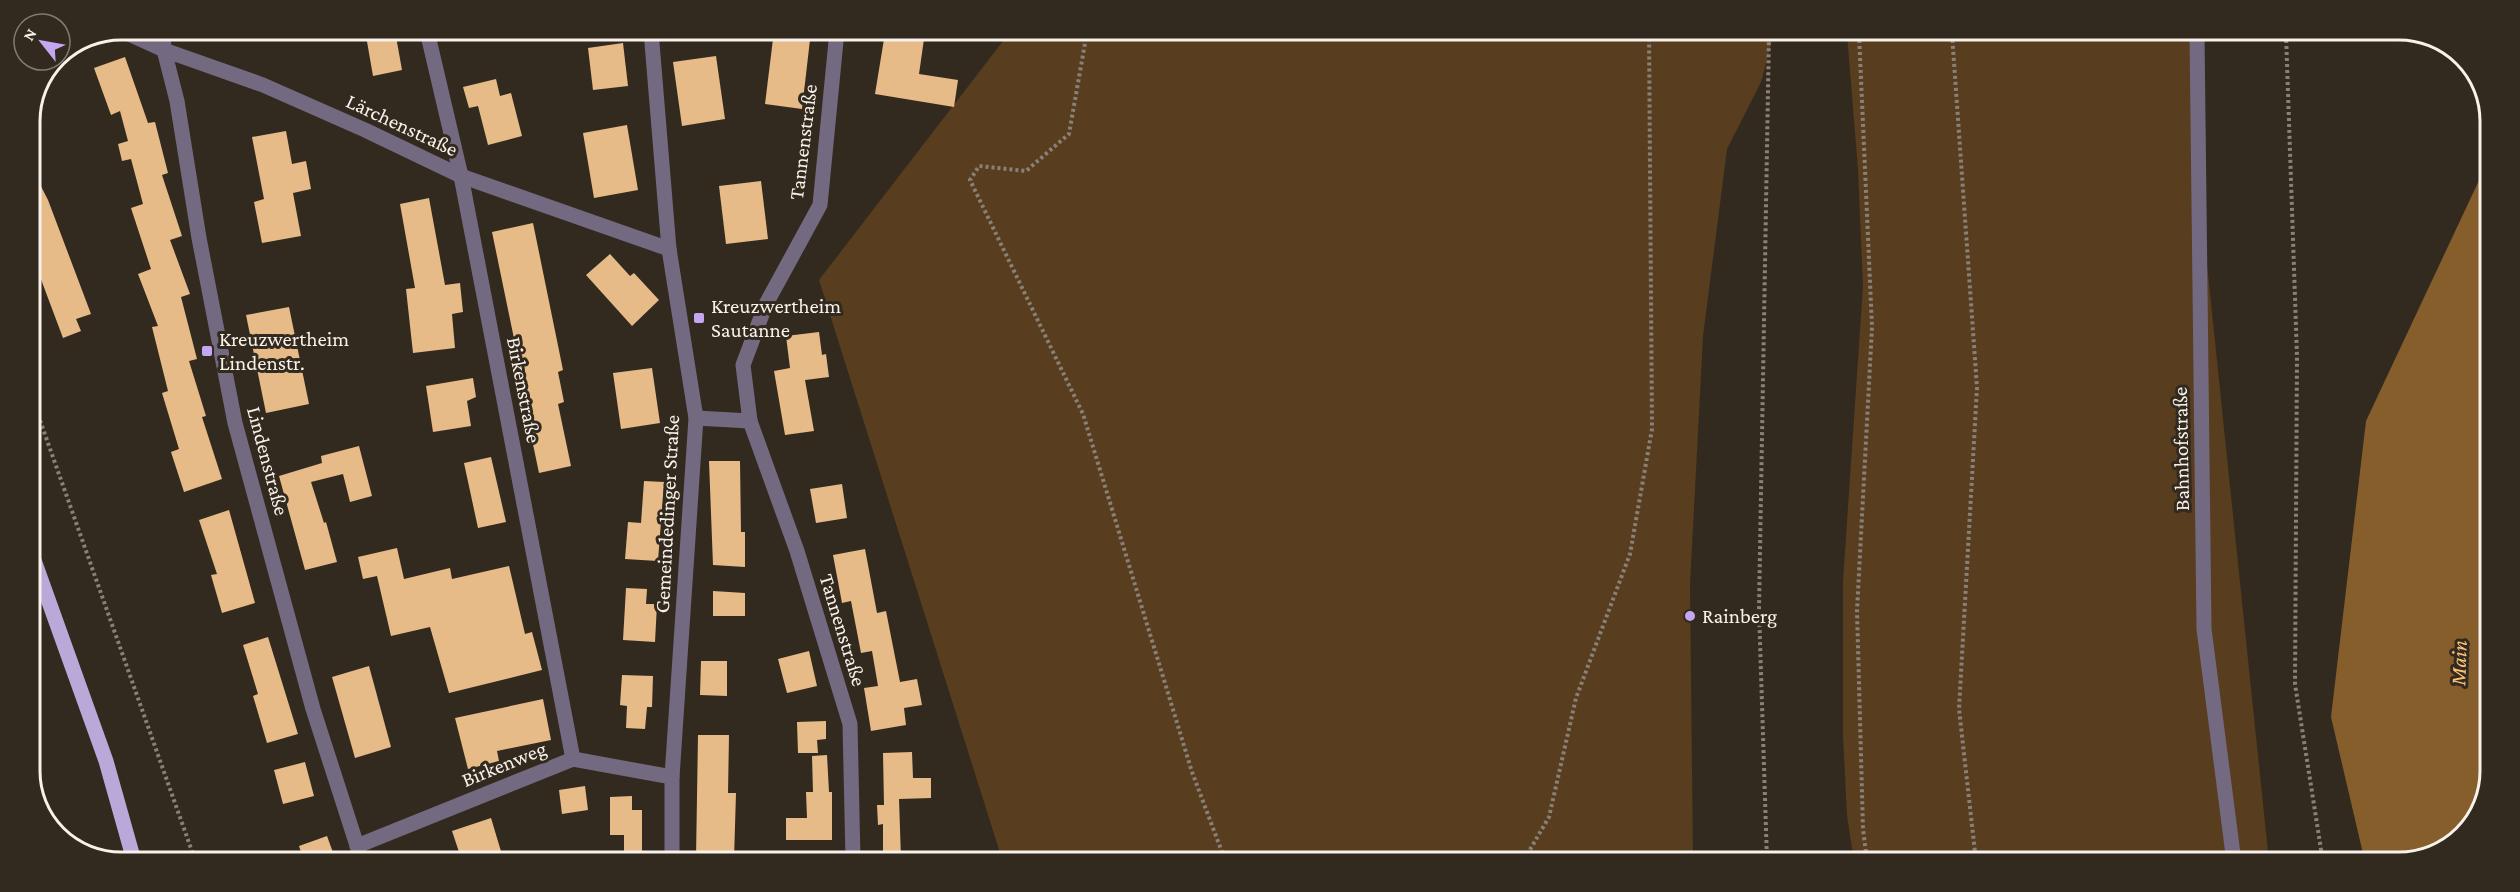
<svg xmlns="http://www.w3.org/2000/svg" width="2520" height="892" viewBox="0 0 2520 892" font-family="'Crimson Pro',serif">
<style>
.green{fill:#583e1e}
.water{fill:#855e2c}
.building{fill:#e7bb88}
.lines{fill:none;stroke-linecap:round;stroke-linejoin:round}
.path{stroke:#898178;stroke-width:4;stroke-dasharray:3 3;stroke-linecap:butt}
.minor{stroke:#736a82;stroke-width:15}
.major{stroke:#baa8d8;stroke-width:15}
.poi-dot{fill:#c5a7f1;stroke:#332a1f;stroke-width:2}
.labels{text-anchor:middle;stroke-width:6;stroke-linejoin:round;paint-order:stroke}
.street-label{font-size:21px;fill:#f8f2eb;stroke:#332a1f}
.poi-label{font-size:21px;fill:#f8f2eb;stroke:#332a1f;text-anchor:start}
.water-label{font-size:22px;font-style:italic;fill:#ffc27a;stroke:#332a1f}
.rim{fill:none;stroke:#f8f2eb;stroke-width:3}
</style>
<rect width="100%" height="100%" fill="#332a1f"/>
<!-- green -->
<g class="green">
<polygon points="1010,32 1774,33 1761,82 1727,149 1703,336 1690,585 1693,861 1002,859 819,280"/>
<polygon points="1847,34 2203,34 2206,255 2269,862 1854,861 1847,815 1843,736 1843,581 1863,286 1858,169"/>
</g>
<!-- water -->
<polygon class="water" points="2490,157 2485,800 2454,843 2399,862 2365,862 2331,717 2366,421"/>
<!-- building -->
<g class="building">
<polygon points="365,30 395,31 402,70 373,76"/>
<polygon points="774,31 811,31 802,109 765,104"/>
<polygon points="885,33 924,39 919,74 958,80 954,107 875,94"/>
<polygon points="623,43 628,86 593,90 588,48"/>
<polygon points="716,56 725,119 682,126 673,62"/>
<polygon points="125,57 148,123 155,122 168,173 162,175 182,236 170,240 190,294 181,297 197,359 189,361 206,416 202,417 222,479 184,492 171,452 179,449 162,393 168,391 152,327 158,326 138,274 151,269 131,208 143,204 131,159 122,161 118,144 128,141 120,111 111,115 94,68"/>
<polygon points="496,79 500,96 511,93 522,136 488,145 478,106 469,108 463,87"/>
<polygon points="627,125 638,190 594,198 583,133"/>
<polygon points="286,131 292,164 306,161 311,189 293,193 301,236 262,243 254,202 264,199 252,137"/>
<polygon points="30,165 48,200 91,314 76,319 81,331 63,338 30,250"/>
<polygon points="761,181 768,239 726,244 719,186"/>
<polygon points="429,198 445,285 460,283 463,312 452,314 455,348 413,353 406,289 415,288 400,204"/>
<polygon points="533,223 563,370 558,372 564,402 558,404 571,466 539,473 521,387 524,387 492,232"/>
<polygon points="610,254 630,276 634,273 659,300 632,326 586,275"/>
<polygon points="289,307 309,404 266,413 246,315"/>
<polygon points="819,332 822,355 826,354 829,377 805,380 814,431 785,435 774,371 790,368 786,336"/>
<polygon points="652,368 660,423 621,429 613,373"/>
<polygon points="473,378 476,397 467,401 471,426 433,432 426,386"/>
<polygon points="359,446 372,496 350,502 343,474 311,482 324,523 326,522 337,562 305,570 279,476 322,463 321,456"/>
<polygon points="491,457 506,522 478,528 464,463"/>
<polygon points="709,461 740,461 741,532 745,532 745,567 713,565"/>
<polygon points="644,481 664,482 658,561 625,559 628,522 641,523"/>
<polygon points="842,484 847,518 816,523 810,489"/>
<polygon points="229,510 255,603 222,613 211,575 217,574 199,520"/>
<polygon points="397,548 404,579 450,568 452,579 509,566 525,634 532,632 542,670 449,693 430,627 391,636 377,576 363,579 358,557"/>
<polygon points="865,549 877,613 886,611 900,682 917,679 922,705 904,708 906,725 871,731 864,688 878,686 872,651 861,653 851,601 842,603 833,555"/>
<polygon points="626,588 647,589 646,604 657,604 655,642 623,640"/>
<polygon points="713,591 745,593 745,616 713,616"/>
<polygon points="268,637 298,734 267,743 253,696 258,694 243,645"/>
<polygon points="809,651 817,686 787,693 778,659"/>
<polygon points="701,661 727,661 727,696 700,695"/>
<polygon points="369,666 391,747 355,758 332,677"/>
<polygon points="622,675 653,676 652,707 647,707 645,729 626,728 627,706 620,705"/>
<polygon points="543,699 551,740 497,751 499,761 468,769 455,718"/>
<polygon points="826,721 826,739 817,740 818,753 798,753 797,722"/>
<polygon points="698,735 729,735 728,793 736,793 734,859 696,858"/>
<polygon points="912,752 913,778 931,778 931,798 899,799 901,859 883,859 883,824 878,825 877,805 884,805 883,753"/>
<polygon points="827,755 829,792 832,792 832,840 786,840 786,818 807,818 806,792 813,792 812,756"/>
<polygon points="305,762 314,796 283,804 274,770"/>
<polygon points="585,786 588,810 562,814 559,790"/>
<polygon points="632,796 632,810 642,810 642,858 624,858 624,835 610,835 610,797"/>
<polygon points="491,818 503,858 461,858 452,831"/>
<polygon points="327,836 335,858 303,858 299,846"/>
</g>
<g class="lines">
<!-- path -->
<g class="path">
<polyline points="1087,32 1069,134 1026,171 979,166 970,180 1083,414 1192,772 1225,860"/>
<polyline points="1859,34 1872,327 1857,611 1863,829 1867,861"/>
<polyline points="1952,34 1977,388 1959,709 1976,861"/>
<polyline points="2286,34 2297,356 2295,684 2323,862"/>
<polyline points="30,392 194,857"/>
<polyline points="1524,860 1549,817 1576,698 1630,554 1652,429 1649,33"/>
<polyline points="1767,861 1759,610 1769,33"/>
</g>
<!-- minor -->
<g class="minor">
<polyline points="120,30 164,50 263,85 365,130 461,176 669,249"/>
<polyline points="163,30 164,50 177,101 199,238 235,423 313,709 361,858"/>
<polyline points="427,31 461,176 573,759"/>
<polyline points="651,31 669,249 696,418 672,777 672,858"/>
<polyline points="837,31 820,205 766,304 743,365 750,421 797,551 850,724 853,859"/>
<polyline points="2197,34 2204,629 2234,862"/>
<polyline points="696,418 750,421"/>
<polyline points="357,846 573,759 672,777"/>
</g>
<!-- major -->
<polyline class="major" points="30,549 106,761 133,857"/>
</g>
<!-- markers -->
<g class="poi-dot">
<rect x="693" y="312" width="12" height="12" rx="3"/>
<rect x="201" y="345" width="12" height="12" rx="3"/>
<circle cx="1690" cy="616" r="6"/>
</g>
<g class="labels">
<!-- street labels -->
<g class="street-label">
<text transform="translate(402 125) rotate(25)" y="7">Lärchenstraße</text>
<text transform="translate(803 142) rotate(-83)" y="7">Tannenstraße</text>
<text transform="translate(524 390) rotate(79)" y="7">Birkenstraße</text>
<text transform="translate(2181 449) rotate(-91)" y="7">Bahnhofstraße</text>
<text transform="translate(268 461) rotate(75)" y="7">Lindenstraße</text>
<text transform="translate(667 514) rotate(-87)" y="7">Gemeindedinger Straße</text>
<text transform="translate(843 630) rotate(73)" y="7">Tannenstraße</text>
<text transform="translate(504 764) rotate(-22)" y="7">Birkenweg</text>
</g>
<!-- poi labels -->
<g class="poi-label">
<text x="711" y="313">Kreuzwertheim<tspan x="711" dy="24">Sautanne</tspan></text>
<text x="219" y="346">Kreuzwertheim<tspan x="219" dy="24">Lindenstr.</tspan></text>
<text x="1702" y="623">Rainberg</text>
</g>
<!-- water labels -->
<g class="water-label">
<text transform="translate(2458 663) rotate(-88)" y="8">Main</text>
</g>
</g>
<!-- crop -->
<path d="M0 0H2520V892H0ZM121 40H2399A81 81 0 0 1 2480 121V771A81 81 0 0 1 2399 852H121A81 81 0 0 1 40 771V121A81 81 0 0 1 121 40Z" fill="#332a1f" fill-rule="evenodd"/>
<path class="rim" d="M121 40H2399A81 81 0 0 1 2480 121V771A81 81 0 0 1 2399 852H121A81 81 0 0 1 40 771V121A81 81 0 0 1 121 40Z"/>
<!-- north arrow -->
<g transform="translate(42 42) rotate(301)"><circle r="28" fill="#332a1f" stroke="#827a71" stroke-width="1.5"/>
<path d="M0-4.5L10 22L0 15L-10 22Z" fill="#c5a7f1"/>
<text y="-9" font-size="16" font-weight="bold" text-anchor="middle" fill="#f8f2eb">N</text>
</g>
</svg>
